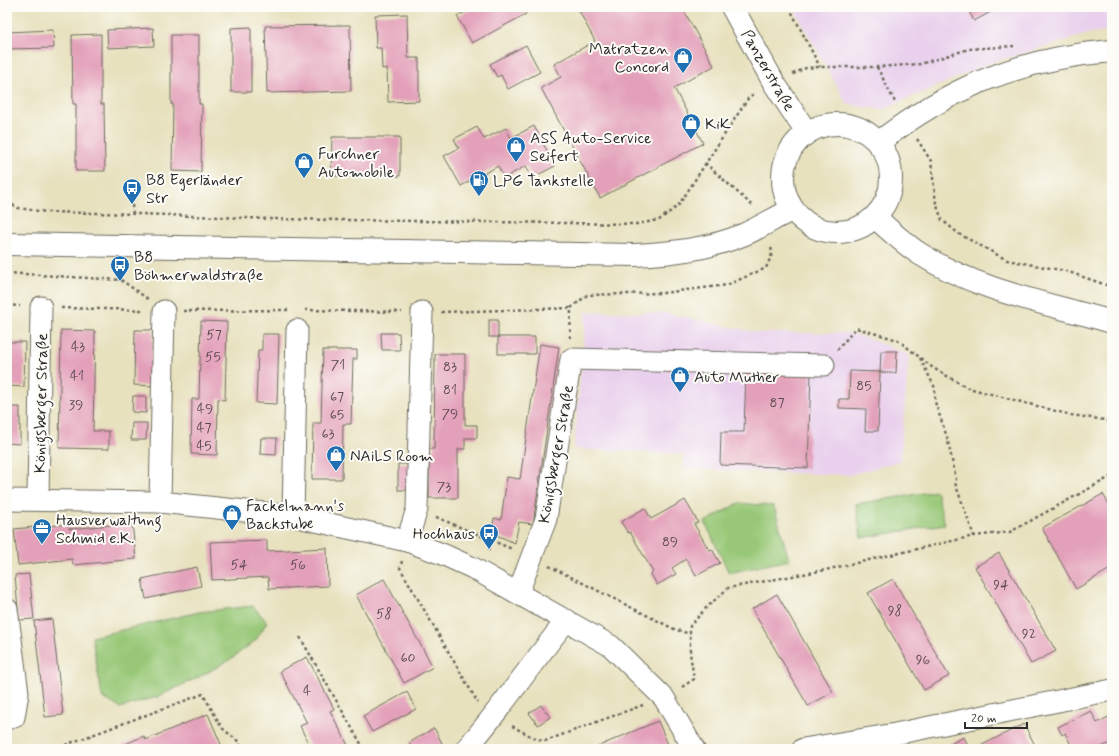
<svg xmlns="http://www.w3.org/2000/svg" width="1119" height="756" viewBox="0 0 1119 756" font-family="Mynerve,sans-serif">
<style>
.built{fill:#e9d1ed}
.green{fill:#98c877;stroke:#627a51}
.building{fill:#e3a0b9}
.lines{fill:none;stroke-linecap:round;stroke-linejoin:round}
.minor-casing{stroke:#6d6b5e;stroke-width:23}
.major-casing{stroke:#6d6b5e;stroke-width:24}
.path{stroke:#6d6b5e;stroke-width:2.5;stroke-dasharray:3 3;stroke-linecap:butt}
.minor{stroke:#fff;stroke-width:21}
.major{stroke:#fff;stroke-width:22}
.labels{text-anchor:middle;stroke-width:4;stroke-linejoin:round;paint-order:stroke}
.number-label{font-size:14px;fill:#59484e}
.poi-label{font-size:16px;fill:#2b2b2b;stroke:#fdfcf7;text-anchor:start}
.street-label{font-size:16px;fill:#2b2b2b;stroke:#fdfcf7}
</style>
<rect width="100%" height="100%" fill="#fdfcf7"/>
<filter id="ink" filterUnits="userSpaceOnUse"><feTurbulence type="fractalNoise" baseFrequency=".025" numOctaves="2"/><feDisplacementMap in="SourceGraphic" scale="8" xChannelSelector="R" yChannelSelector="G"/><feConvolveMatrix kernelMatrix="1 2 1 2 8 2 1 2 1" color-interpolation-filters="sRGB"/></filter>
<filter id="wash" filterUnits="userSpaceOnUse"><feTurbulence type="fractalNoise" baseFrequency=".012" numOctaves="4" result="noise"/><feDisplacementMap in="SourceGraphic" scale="16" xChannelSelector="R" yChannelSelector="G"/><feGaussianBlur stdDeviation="0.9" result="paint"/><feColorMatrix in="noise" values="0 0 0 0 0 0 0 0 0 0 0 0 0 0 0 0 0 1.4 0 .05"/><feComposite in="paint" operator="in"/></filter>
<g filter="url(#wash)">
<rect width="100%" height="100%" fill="#e7e1be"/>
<!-- built -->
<g class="built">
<polygon points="793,7 1112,7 1112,30 1091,33 990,63 882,110 847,104"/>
<polygon points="586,312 666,313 759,333 849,333 867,338 909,355 900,461 850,475 683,469 685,454 574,449"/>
</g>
<!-- green -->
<g class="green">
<polygon points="936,491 945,524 861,538 856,504"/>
<polygon points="739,503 774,506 789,560 729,573 705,522"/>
<polygon points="253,606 267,622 256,640 231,659 203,675 157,697 120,708 102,697 92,637 199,612"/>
</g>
<g id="blocks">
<!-- building -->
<g class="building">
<polygon points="475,7 522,7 526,14 472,43 457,16"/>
<polygon points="577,7 682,7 714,66 674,88 703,143 600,198 541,88 561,77 554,64 595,41"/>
<polygon points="967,7 1000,7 974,21"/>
<polygon points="407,14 408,58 419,58 419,101 388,102 387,68 382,69 381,48 376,48 375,15"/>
<polygon points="350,25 351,91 267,93 265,26"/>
<polygon points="251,27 251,92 231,92 231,28"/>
<polygon points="153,28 154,46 108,48 107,30"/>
<polygon points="53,30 54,48 8,49 7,32"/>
<polygon points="101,34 101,104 104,104 105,171 76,171 76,104 73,104 72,35"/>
<polygon points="171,35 199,35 199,104 202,104 201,172 172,171 173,104 171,104"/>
<polygon points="526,45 540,72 508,89 501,75 497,77 490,64"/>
<polygon points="534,126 555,166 532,178 526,166 504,178 498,166 461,186 444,156 459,148 454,139 477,127 484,139 506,128 511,138"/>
<polygon points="332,137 400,137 400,176 331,176"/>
<rect x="489" y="320" width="9" height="17"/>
<polygon points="201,321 227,322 225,400 218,399 217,455 191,454 192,399 199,399"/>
<polygon points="61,330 95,331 93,431 109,431 109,449 59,448"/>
<polygon points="135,330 153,330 152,386 134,385"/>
<polygon points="381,333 399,333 400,350 382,350"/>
<polygon points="262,334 279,334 277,404 256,403 258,350 262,350"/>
<rect x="498" y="337" width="37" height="17"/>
<polygon points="9,342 25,342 24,387 7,386"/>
<polygon points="540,344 559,347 533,524 519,522 515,543 492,533 494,518 501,520 507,477 520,479"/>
<polygon points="323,350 357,350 357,359 353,359 351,424 343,424 342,479 312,479 313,423 321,423"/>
<polygon points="881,351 897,351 896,373 880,372 878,431 865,431 866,409 839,408 839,399 849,399 850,371 880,372"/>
<polygon points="435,354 465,354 465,425 477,425 477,438 465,438 465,449 458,449 458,498 429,498 429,449 434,449"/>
<polygon points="746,369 811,371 808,468 720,465 721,432 744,432"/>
<polygon points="133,396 146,396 146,413 132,412"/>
<polygon points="7,407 20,407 20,444 7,443"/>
<polygon points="132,423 147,423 146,440 131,440"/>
<polygon points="261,438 277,438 276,455 260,454"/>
<rect x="398" y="464" width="13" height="26"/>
<polygon points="1103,494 1112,510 1112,568 1076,589 1042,528"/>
<polygon points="685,500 698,522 694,524 709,550 712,549 720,563 696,576 686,559 672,568 676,574 657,585 651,574 653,572 630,532 628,533 621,522 645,508 651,519"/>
<polygon points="132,523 136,559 73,565 72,559 18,565 14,529 69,524 69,529"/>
<polygon points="267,540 267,551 327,548 328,586 269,589 268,577 212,580 210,542"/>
<polygon points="999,553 1056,651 1031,664 975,567"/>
<polygon points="197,567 201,586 146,599 142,579"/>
<polygon points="29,574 34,619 19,620 15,575"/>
<polygon points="384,579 433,667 404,683 356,595"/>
<polygon points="893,579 949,676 924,690 868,593"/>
<polygon points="777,594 833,692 808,706 752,609"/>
<polygon points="52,619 63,715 45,717 34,621"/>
<polygon points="307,657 334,709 330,711 350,749 311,749 300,726 307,723 280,671"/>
<polygon points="407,692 416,709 372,732 363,716"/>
<polygon points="541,705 550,717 538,725 529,713"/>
<polygon points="1091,711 1097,723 1112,715 1112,749 1108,744 1097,749 1073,749 1065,733 1062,735 1058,727"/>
<polygon points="208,714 223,749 114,749 144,736 145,740"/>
<polygon points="658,721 670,749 592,749 627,734"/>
<polygon points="1024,724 1037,749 979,749 978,747"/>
<polygon points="434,728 442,743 432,749 408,749 412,747 409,743"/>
<polygon points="964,737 970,749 940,749"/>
</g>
</g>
</g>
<g filter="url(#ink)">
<use href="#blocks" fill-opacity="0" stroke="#6d6b5e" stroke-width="1"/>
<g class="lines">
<!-- minor casing -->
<g class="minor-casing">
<g id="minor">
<polyline points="7,500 160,502 293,516 407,541 442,554 473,568 611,646 664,698 694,749"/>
<polyline points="38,500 41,307"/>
<polyline points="160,502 164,311"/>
<polyline points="293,516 297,330"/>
<polyline points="407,541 417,509 422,312"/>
<polyline points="518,593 546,519 571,359 824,365"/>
<polyline points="7,609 18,693 14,717 7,719"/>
<path d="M466 749C502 708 532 662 567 620"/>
<polyline points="803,749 895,734 1112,690"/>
</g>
</g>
<!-- major casing -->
<g class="major-casing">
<g id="major">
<polyline points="732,7 774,83 807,133"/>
<circle cx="837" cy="178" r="54"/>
<path d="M878 143C949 87 1022 58 1112 51"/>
<path d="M875 217C889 230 903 243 920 254 978 291 1047 303 1112 322"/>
<path d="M7 244 635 255C672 253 710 249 745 234 761 227 776 217 792 210"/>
</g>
</g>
<!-- path -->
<g class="path">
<polyline points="789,7 820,67"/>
<polyline points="877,67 896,104"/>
<polyline points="793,74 806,68 820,67 877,67 920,64 969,49 1014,46"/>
<polyline points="917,139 931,161 936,203 942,220 959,234 1007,260 1066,271 1112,287"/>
<polyline points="705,163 754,207"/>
<polyline points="7,202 18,208 46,212 142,214 271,219 637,224 659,220 678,206 749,97 756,93"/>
<polyline points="132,205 133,213"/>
<polyline points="7,273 121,280 148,299"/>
<polyline points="7,305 20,306"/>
<polyline points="61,308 144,310"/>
<polyline points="305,310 402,312"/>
<polyline points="183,311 288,310"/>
<polyline points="441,312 571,308"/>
<polyline points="570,338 571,308 587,295 663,293 727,285 766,268 772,254 771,245"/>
<polyline points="837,350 856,328 898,340 933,368 968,388 1071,415 1112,421"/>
<polyline points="920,358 935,388 935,402 947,437 956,479 955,483 974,536"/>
<polyline points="436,517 512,549"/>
<polyline points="489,550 492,541"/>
<polyline points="402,561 400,568 478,703"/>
<polyline points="549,566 674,629 690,634"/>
<polyline points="300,637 364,749"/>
<polyline points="682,687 694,679 690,653 690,626 706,608 728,588 825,570 974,536 1010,532 1112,476"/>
<polyline points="512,726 534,738 545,741 643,705"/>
<polyline points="54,749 203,694 222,728 239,742 242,749"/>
</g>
<!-- minor -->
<use href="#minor" class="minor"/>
<!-- major -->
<use href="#major" class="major"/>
</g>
</g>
<!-- icons -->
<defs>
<g id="shop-pin" transform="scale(1)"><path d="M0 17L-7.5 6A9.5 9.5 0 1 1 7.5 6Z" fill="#1f6fb2" stroke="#fdfcf7"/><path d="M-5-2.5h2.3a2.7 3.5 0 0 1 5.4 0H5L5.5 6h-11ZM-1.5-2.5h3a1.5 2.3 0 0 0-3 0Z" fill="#fff"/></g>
<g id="fuel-pin" transform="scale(1)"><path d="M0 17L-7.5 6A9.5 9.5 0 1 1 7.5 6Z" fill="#1f6fb2" stroke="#fdfcf7"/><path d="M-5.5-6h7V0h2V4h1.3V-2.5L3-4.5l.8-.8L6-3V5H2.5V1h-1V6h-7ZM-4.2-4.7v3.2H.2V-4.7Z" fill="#fff"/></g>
<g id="bus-pin" transform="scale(1)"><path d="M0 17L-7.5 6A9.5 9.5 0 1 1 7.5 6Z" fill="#1f6fb2" stroke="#fdfcf7"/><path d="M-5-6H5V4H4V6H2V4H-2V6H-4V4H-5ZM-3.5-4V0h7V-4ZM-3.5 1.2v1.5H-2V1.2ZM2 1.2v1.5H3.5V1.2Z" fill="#fff"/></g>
<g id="office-pin" transform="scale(1)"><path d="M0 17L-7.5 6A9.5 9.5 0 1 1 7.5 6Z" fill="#1f6fb2" stroke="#fdfcf7"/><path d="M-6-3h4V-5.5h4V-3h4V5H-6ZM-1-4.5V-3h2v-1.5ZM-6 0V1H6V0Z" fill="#fff"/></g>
</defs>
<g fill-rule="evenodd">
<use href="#shop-pin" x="683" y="57"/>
<use href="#shop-pin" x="691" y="123"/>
<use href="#shop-pin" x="516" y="146"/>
<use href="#shop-pin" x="304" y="162"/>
<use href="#fuel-pin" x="479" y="180"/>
<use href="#bus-pin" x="132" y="188"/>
<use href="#bus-pin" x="120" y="265"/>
<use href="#shop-pin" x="680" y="376"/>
<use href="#shop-pin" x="336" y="455"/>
<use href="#shop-pin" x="232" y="514"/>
<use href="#office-pin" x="42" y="528"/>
<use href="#bus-pin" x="489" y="533"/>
</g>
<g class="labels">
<!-- number labels -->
<g class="number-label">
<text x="214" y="339">57</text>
<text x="78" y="351">43</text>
<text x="213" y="361">55</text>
<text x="338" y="369">71</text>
<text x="450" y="371">83</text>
<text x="77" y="380">41</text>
<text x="864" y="390">85</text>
<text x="450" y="394">81</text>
<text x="337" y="401">67</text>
<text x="777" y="407">87</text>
<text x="76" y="409">39</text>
<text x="205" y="413">49</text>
<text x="450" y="418">79</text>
<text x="337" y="419">65</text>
<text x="204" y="432">47</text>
<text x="328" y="438">63</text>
<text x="204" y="450">45</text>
<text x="444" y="491">73</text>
<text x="670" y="546">89</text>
<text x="239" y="569">54</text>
<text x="298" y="569">56</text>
<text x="1001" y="589">94</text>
<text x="895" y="615">98</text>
<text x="384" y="618">58</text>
<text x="1029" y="638">92</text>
<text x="408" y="662">60</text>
<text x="923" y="664">96</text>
<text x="307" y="695">4</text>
</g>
<!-- poi labels -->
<g class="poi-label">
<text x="669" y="54" text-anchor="end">Matratzen<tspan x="669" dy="18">Concord</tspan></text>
<text x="705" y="129">KiK</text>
<text x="530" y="143">ASS Auto-Service<tspan x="530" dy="18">Seifert</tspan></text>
<text x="318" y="159">Furchner<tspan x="318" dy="18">Automobile</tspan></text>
<text x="146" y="185">B8 Egerländer<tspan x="146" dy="18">Str</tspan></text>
<text x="493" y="186">LPG Tankstelle</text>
<text x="134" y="262">B8<tspan x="134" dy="18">Böhmerwaldstraße</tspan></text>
<text x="694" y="382">Auto Muther</text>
<text x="350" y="461">NAiLS Room</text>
<text x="246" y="511">Fackelmann's<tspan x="246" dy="18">Backstube</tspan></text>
<text x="56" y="525">Hausverwaltung<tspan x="56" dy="18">Schmid e.K.</tspan></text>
<text x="475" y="539" text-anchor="end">Hochhaus</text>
</g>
<!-- street labels -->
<g class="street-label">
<text transform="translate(769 70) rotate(60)" y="6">Panzerstraße</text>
<text transform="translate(40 403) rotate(-89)" y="6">Königsberger Straße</text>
<text transform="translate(555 454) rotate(-80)" y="6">Königsberger Straße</text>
</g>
</g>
<!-- margin -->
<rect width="1119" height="756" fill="none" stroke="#fdfcf7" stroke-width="24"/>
<!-- scale -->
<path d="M965 722v6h62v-6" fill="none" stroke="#2b2b2b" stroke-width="2"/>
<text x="971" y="722" font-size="12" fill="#2b2b2b" stroke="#fdfcf7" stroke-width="3" paint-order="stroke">20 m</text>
</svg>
